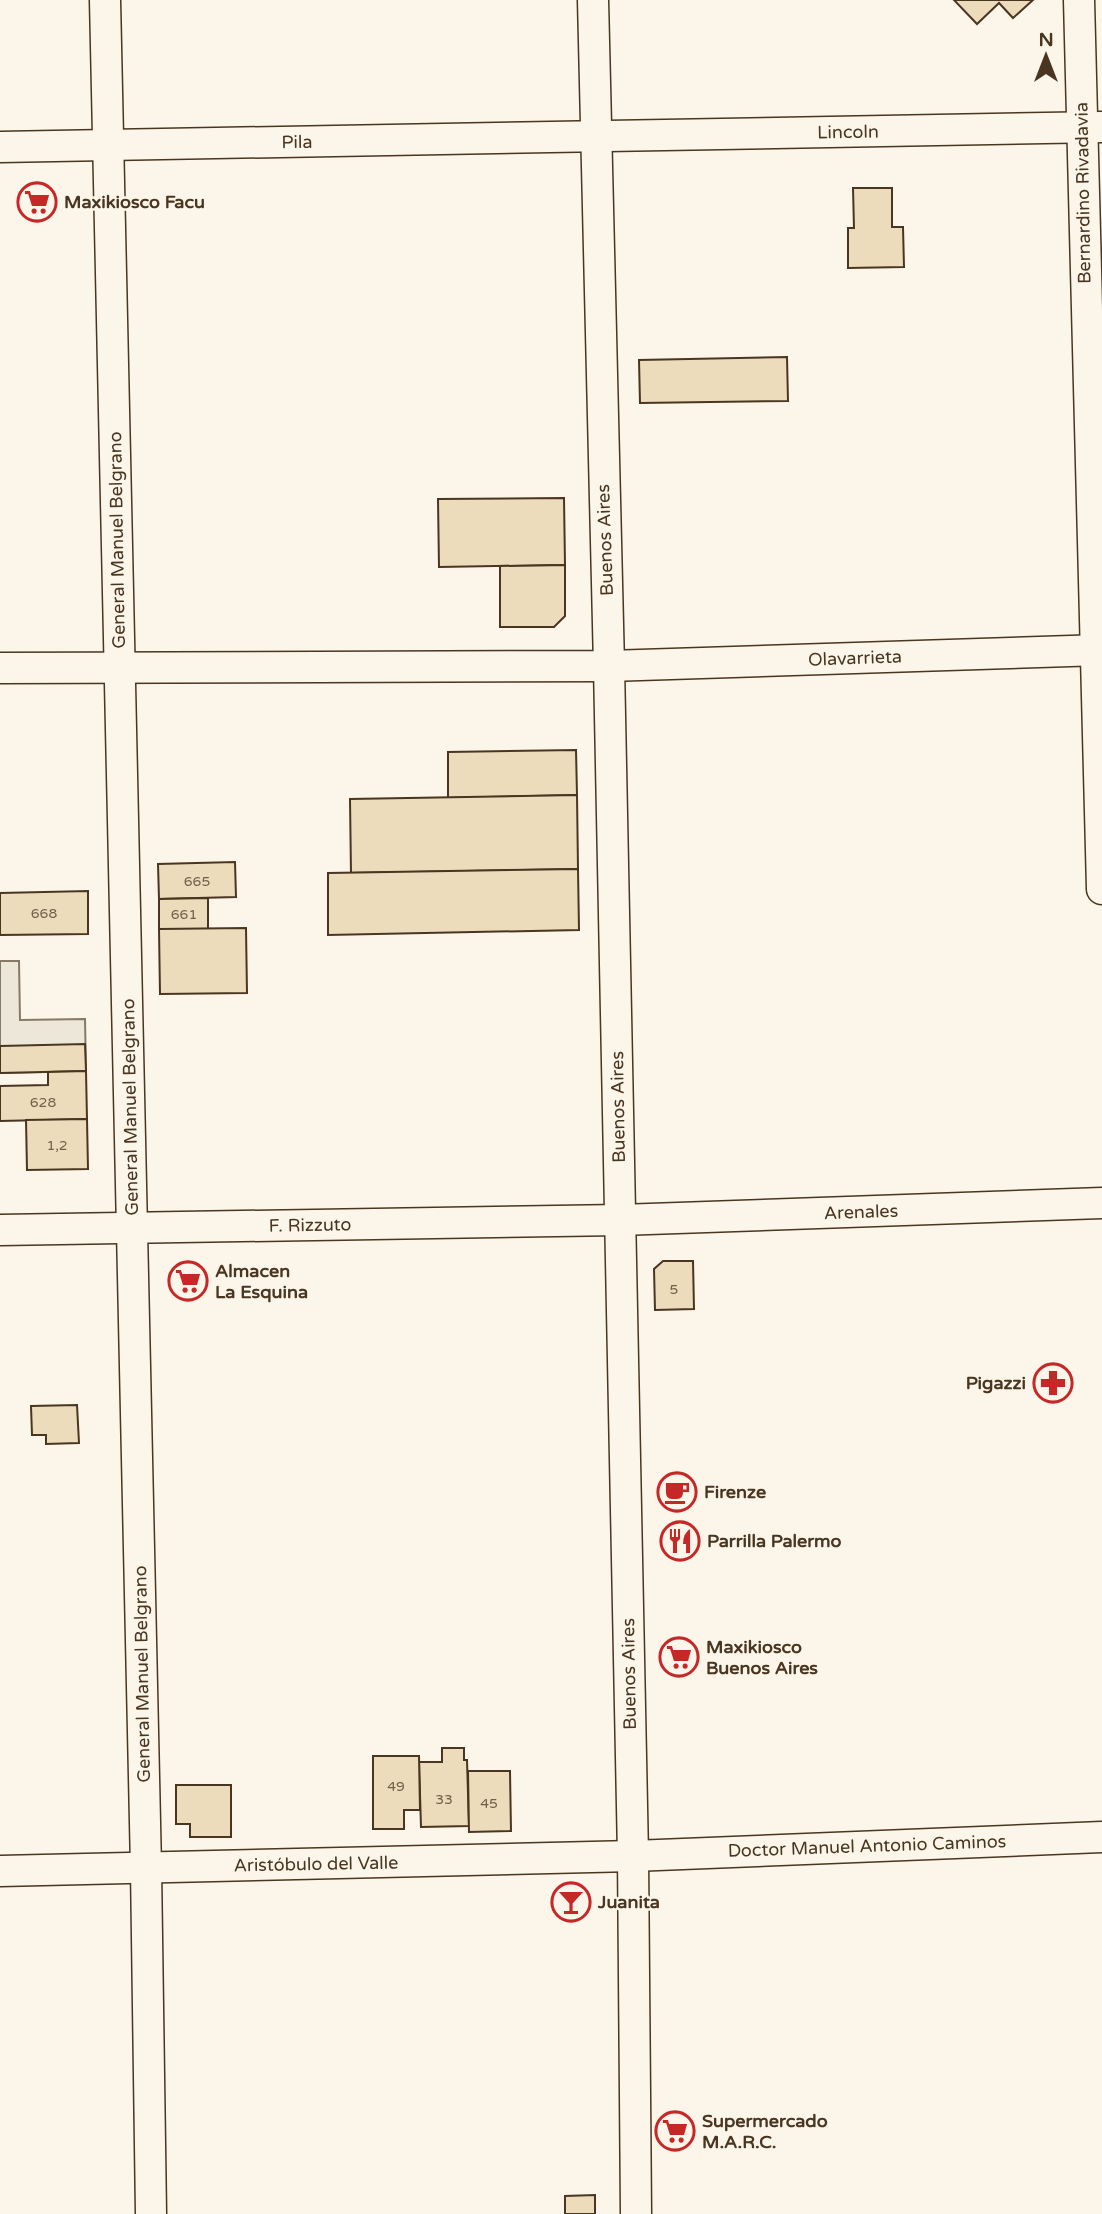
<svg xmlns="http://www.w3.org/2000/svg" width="1102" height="2214" viewBox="0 0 1102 2214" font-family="'Varela Round',sans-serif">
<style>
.parking{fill:#ede7d9;stroke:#887966;stroke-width:2}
.building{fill:#ecdcbc;stroke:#4a3520;stroke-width:2}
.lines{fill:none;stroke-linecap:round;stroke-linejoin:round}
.street-casing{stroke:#4a3520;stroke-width:33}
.street{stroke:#fbf6e9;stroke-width:30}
.labels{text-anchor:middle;stroke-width:5;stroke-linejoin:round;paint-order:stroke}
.number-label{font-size:14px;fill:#725f47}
.street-label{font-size:18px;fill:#4a3520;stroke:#fbf6e9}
.poi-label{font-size:18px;font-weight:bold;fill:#4a3520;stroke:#fbf6e9;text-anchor:start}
</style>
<rect width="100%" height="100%" fill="#fbf6e9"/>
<!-- parking -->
<polygon class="parking" points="0,961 19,961 20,1020 85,1019 86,1071 0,1073"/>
<!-- building -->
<g class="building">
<polygon points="954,0 1033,0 1013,18 999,3 977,24"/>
<polygon points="853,188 892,188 892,227 903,227 904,267 848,268 848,228 854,228"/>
<polygon points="787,357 788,401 640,403 639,360"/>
<polygon points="564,498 565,565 439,567 438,499"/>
<polygon points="565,565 565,616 554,627 500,627 500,566"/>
<polygon points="576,750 577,795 448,798 448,752"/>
<polygon points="577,795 578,869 351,873 350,799"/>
<polygon points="235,862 236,897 159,899 158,864"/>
<polygon points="578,869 579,930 328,935 328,873"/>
<polygon points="88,891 88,934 0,935 0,893"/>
<polygon points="208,898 208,929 159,929 159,899"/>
<polygon points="246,928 247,993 160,994 159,929"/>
<polygon points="85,1044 86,1071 0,1073 0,1046"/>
<polygon points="86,1071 87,1119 0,1121 0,1086 48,1085 48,1072"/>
<polygon points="87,1119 88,1169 27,1170 26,1120"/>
<polygon points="663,1261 693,1261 694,1309 655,1310 654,1269"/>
<polygon points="77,1405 79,1443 46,1444 46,1435 32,1435 31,1406"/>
<polygon points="442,1748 464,1748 464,1760 467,1760 469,1826 421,1827 419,1762 442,1762"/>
<polygon points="373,1756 419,1756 420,1810 404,1810 404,1829 373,1829"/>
<polygon points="468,1771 510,1771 511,1831 469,1832"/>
<polygon points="176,1785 231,1785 231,1837 190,1837 190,1824 176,1824"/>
<polygon points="595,2195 595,2214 565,2214 565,2196"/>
</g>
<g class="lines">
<!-- street casing -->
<g class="street-casing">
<g id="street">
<polyline points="105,0 146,1868 151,2214"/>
<polyline points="593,0 609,666 633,1856 636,2214"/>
<polyline points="1079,0 1102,889"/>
<polyline points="0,147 1102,127"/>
<polyline points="0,668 609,666 1102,650"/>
<polyline points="0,1230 620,1220 1102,1203"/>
<polyline points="0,1871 633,1856 1102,1837"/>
</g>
</g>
<!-- street -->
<use href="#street" class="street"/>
</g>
<!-- icons -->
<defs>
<g id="supermarket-ring" transform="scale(2.0125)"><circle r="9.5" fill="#fbf6e9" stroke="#c62828" stroke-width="1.5"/><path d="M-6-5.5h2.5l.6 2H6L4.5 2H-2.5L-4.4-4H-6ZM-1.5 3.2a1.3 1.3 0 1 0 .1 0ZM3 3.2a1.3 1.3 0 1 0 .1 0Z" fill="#c62828"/></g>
<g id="pharmacy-ring" transform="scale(2.0125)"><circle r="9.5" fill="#fbf6e9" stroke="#c62828" stroke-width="1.5"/><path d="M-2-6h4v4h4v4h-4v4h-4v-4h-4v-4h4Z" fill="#c62828"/></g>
<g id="cafe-ring" transform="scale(2.0125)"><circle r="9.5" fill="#fbf6e9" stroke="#c62828" stroke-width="1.5"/><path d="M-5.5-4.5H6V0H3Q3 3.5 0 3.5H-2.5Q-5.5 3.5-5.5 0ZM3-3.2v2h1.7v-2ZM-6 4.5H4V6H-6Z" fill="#c62828"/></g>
<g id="restaurant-ring" transform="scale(2.0125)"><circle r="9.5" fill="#fbf6e9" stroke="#c62828" stroke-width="1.5"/><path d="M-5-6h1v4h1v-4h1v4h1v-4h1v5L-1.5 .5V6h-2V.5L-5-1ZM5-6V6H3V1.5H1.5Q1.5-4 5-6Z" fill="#c62828"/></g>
<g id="bar-ring" transform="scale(2.0125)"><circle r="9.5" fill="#fbf6e9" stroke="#c62828" stroke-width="1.5"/><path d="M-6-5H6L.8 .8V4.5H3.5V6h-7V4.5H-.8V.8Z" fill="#c62828"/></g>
</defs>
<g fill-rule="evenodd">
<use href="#supermarket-ring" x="37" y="202"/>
<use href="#supermarket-ring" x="188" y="1281"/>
<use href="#pharmacy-ring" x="1053" y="1383"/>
<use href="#cafe-ring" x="677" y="1492"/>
<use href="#restaurant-ring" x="680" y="1541"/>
<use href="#supermarket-ring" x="679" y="1657"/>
<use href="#bar-ring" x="571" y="1902"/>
<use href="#supermarket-ring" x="675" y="2131"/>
</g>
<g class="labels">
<!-- number labels -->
<g class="number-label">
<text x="197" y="886">665</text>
<text x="44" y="918">668</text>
<text x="184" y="919">661</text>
<text x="43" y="1107">628</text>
<text x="57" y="1150">1,2</text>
<text x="674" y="1294">5</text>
<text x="396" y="1791">49</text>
<text x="444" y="1804">33</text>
<text x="489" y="1808">45</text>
</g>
<!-- street labels -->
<g class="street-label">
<text transform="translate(848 132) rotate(-1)" y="6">Lincoln</text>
<text transform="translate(297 142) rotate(-1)" y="6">Pila</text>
<text transform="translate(1083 193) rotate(-91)" y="6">Bernardino Rivadavia</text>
<text transform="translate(117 540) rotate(-91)" y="6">General Manuel Belgrano</text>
<text transform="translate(605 540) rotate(-92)" y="6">Buenos Aires</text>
<text transform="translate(855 658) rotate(-2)" y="6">Olavarrieta</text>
<text transform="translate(130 1107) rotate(-91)" y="6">General Manuel Belgrano</text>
<text transform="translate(618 1107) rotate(-91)" y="6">Buenos Aires</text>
<text transform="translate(861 1212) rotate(-2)" y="6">Arenales</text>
<text transform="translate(310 1225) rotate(-1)" y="6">F. Rizzuto</text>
<text transform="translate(142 1674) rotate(-91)" y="6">General Manuel Belgrano</text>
<text transform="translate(629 1674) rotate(-91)" y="6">Buenos Aires</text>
<text transform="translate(867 1846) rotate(-2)" y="6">Doctor Manuel Antonio Caminos</text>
<text transform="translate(316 1864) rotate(-1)" y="6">Aristóbulo del Valle</text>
</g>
<!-- poi labels -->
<g class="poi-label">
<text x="64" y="208">Maxikiosco Facu</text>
<text x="215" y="1277">Almacen<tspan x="215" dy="21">La Esquina</tspan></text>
<text x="1026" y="1389" text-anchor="end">Pigazzi</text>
<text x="704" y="1498">Firenze</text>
<text x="707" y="1547">Parrilla Palermo</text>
<text x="706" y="1653">Maxikiosco<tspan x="706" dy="21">Buenos Aires</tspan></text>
<text x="598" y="1908">Juanita</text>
<text x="702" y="2127">Supermercado<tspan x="702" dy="21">M.A.R.C.</tspan></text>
</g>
</g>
<!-- north arrow -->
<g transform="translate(1046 56)" stroke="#fbf6e9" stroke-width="5" paint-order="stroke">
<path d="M0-5L12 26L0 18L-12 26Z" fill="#4a3520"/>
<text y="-10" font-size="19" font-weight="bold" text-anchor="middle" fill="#4a3520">N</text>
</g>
</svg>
